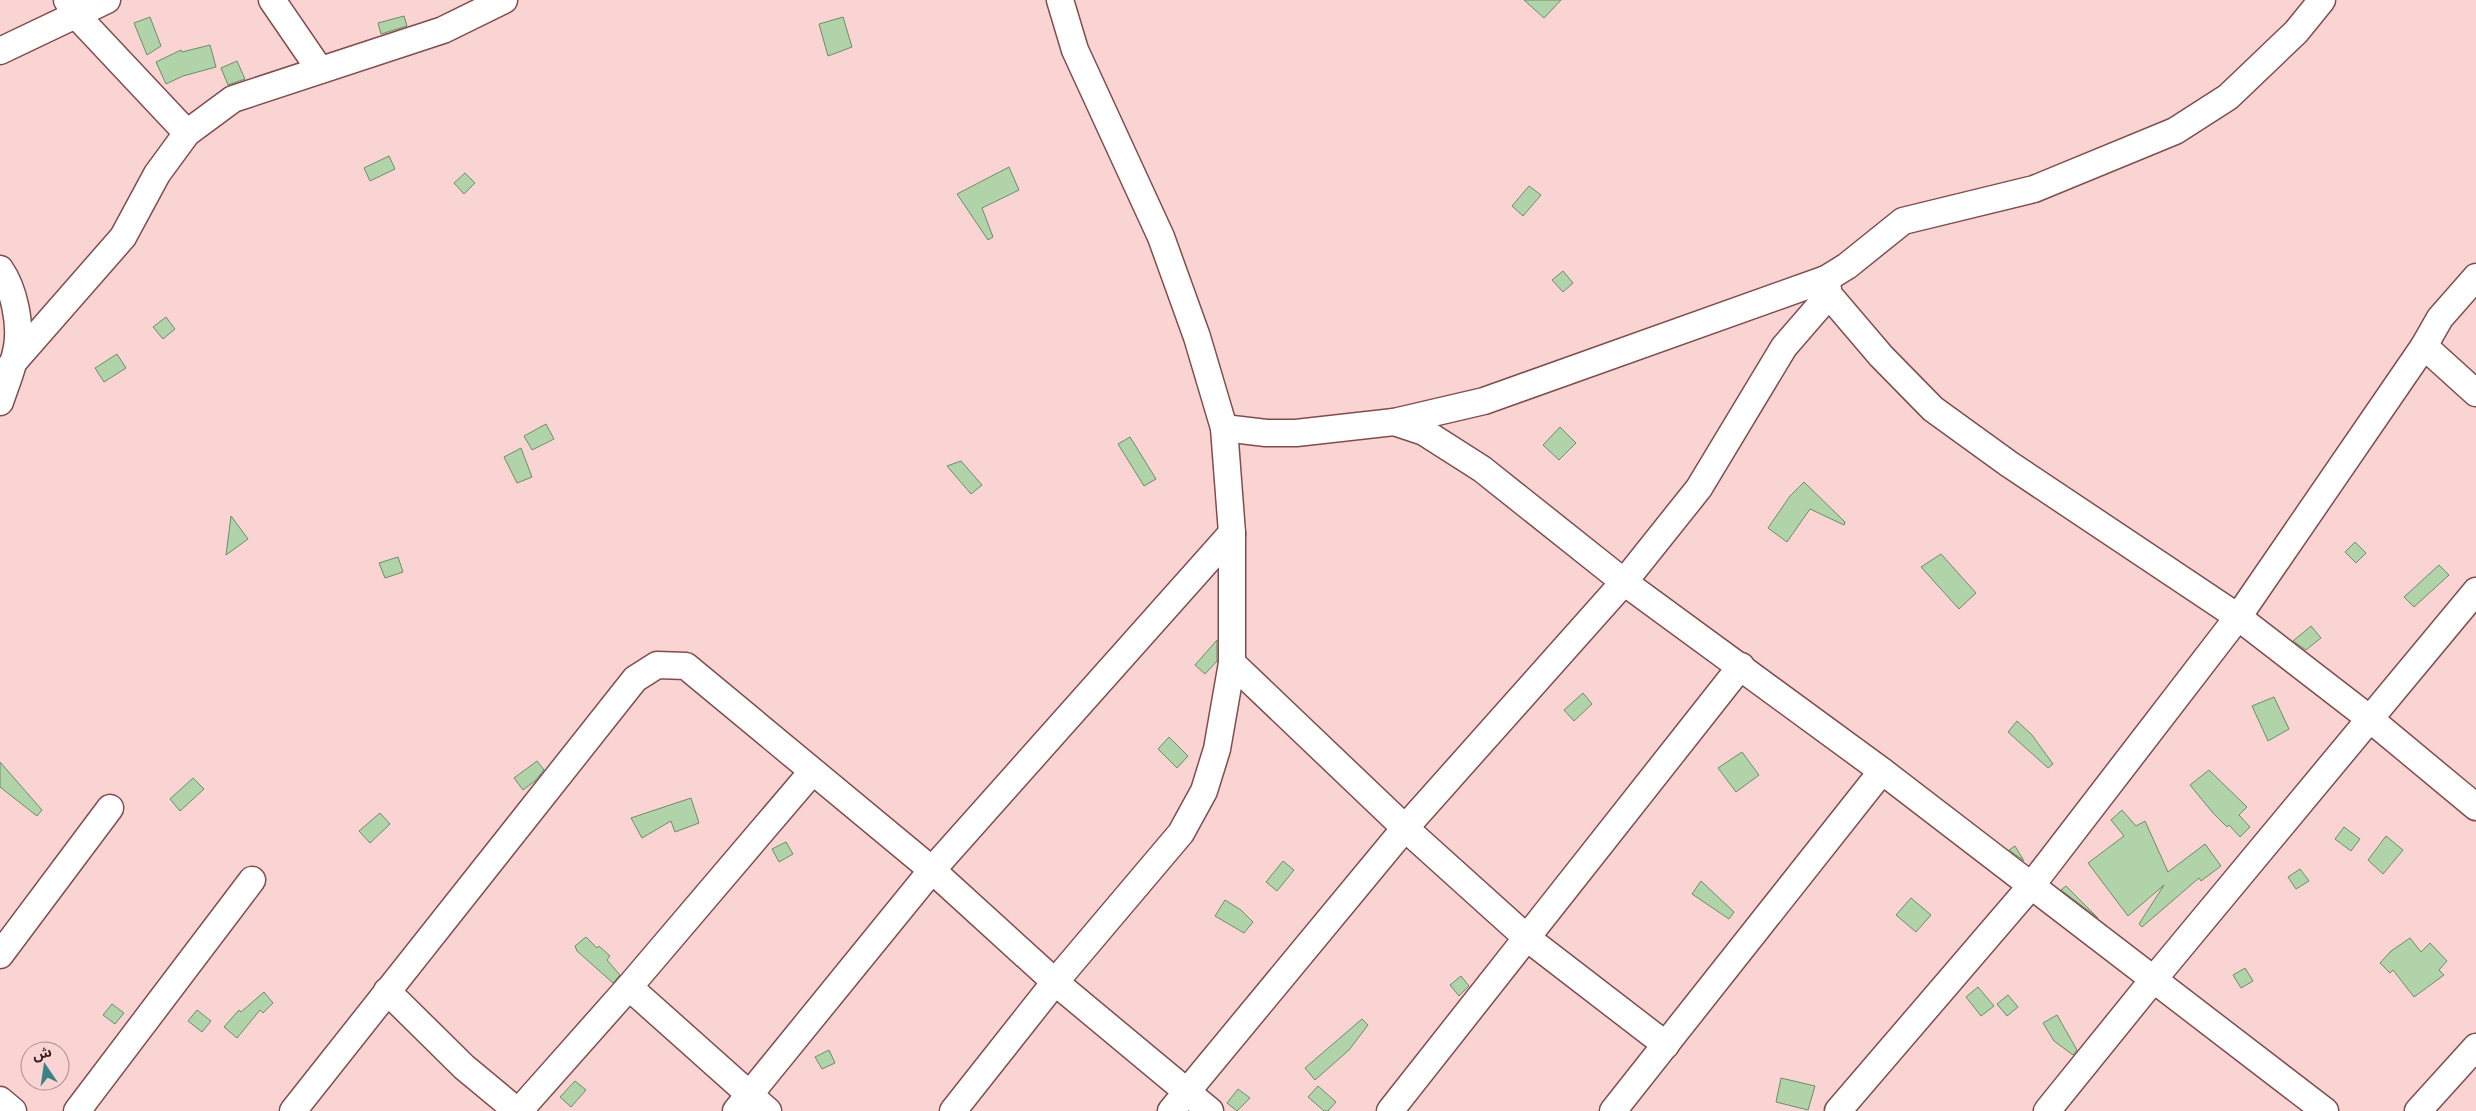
<svg xmlns="http://www.w3.org/2000/svg" width="2476" height="1111" viewBox="0 0 2476 1111" font-family="Literata,'Noto Sans Arabic',serif">
<style>
.building{fill:#b0d3a9;stroke:#6c8d66}
.lines{fill:none;stroke-linecap:round;stroke-linejoin:round}
.minor-casing{stroke:#804d4d;stroke-width:29}
.minor{stroke:#fff;stroke-width:26}
</style>
<rect width="100%" height="100%" fill="#f9d4d3"/>
<!-- building -->
<g class="building">
<polygon points="1524,0 1561,0 1544,18"/>
<polygon points="404,16 407,26 381,34 378,23"/>
<polygon points="150,17 161,46 147,55 134,23"/>
<polygon points="843,17 852,47 828,56 819,24"/>
<polygon points="210,45 216,67 183,76 166,84 156,62 181,50 182,52"/>
<polygon points="237,61 245,79 228,85 221,68"/>
<polygon points="389,156 395,169 370,181 364,168"/>
<polygon points="1009,167 1019,190 982,208 993,237 988,240 957,194"/>
<polygon points="465,173 475,183 464,194 454,183"/>
<polygon points="1529,186 1541,195 1523,216 1512,206"/>
<polygon points="1563,271 1573,283 1563,292 1552,280"/>
<polygon points="166,317 175,329 163,339 153,327"/>
<polygon points="117,354 126,368 104,382 95,368"/>
<polygon points="546,424 554,439 532,450 524,436"/>
<polygon points="1560,427 1576,443 1559,460 1543,445"/>
<polygon points="1130,437 1156,479 1144,486 1118,444"/>
<polygon points="521,448 532,477 517,483 504,457"/>
<polygon points="961,461 982,485 971,494 947,466"/>
<polygon points="1804,482 1845,522 1844,525 1810,509 1787,542 1768,528 1790,496"/>
<polygon points="231,516 248,539 226,555"/>
<polygon points="2355,542 2366,553 2356,563 2345,552"/>
<polygon points="1941,554 1976,593 1959,609 1921,567"/>
<polygon points="398,557 403,572 385,578 379,563"/>
<polygon points="2439,565 2449,575 2414,607 2404,597"/>
<polygon points="2311,626 2321,638 2306,650 2293,641"/>
<polygon points="1217,640 1217,661 1205,674 1195,665"/>
<polygon points="1583,693 1592,704 1574,721 1564,710"/>
<polygon points="2274,697 2289,729 2268,741 2252,706"/>
<polygon points="2017,721 2032,735 2053,764 2048,768 2008,732"/>
<polygon points="1169,737 1188,756 1177,768 1158,749"/>
<polygon points="1742,752 1759,775 1736,792 1718,768"/>
<polygon points="537,761 544,770 535,781 523,790 514,778"/>
<polygon points="0,762 42,810 37,816 0,787"/>
<polygon points="2209,770 2247,807 2239,815 2250,827 2240,837 2229,825 2227,827 2213,813 2190,785"/>
<polygon points="193,778 204,789 180,811 170,799"/>
<polygon points="691,798 699,823 675,832 671,821 642,838 631,818"/>
<polygon points="2122,810 2136,826 2145,821 2168,872 2205,844 2221,866 2201,881 2199,878 2142,927 2139,924 2164,885 2128,916 2088,863 2124,836 2111,820"/>
<polygon points="380,813 390,824 370,843 359,831"/>
<polygon points="2344,827 2360,839 2351,851 2335,839"/>
<polygon points="2386,836 2403,850 2383,874 2368,860"/>
<polygon points="786,842 793,854 779,862 772,849"/>
<polygon points="2015,846 2024,861 2009,850"/>
<polygon points="1283,861 1294,870 1277,891 1266,882"/>
<polygon points="2300,869 2309,881 2296,889 2288,877"/>
<polygon points="1701,881 1734,912 1729,919 1692,894"/>
<polygon points="2066,886 2098,918 2061,890"/>
<polygon points="1911,898 1931,915 1916,932 1896,915"/>
<polygon points="1225,900 1241,910 1253,922 1244,933 1215,916"/>
<polygon points="586,937 597,948 599,946 610,956 607,960 620,975 613,983 577,951 575,946"/>
<polygon points="2410,938 2421,952 2430,943 2447,961 2439,970 2444,975 2414,997 2393,970 2390,973 2380,963 2391,951"/>
<polygon points="2245,968 2253,981 2241,988 2233,975"/>
<polygon points="1461,976 1469,986 1459,996 1450,985"/>
<polygon points="1978,987 1994,1006 1981,1016 1966,997"/>
<polygon points="264,992 273,1003 263,1013 260,1010 237,1038 224,1027 239,1010 241,1012"/>
<polygon points="2008,995 2018,1007 2007,1016 1997,1004"/>
<polygon points="112,1004 124,1013 115,1024 103,1015"/>
<polygon points="197,1010 211,1021 202,1032 188,1021"/>
<polygon points="2057,1015 2077,1050 2073,1055 2054,1041 2043,1023"/>
<polygon points="1362,1019 1368,1025 1349,1050 1315,1080 1305,1068"/>
<polygon points="829,1050 835,1063 822,1069 815,1057"/>
<polygon points="1781,1078 1815,1086 1808,1110 1776,1102"/>
<polygon points="575,1081 586,1090 571,1107 560,1097"/>
<polygon points="1318,1086 1336,1102 1328,1111 1324,1111 1308,1097"/>
<polygon points="1238,1089 1250,1098 1237,1111 1227,1103"/>
</g>
<g class="lines">
<!-- minor casing -->
<g class="minor-casing">
<g id="minor">
<polyline points="67,0 77,16 187,133"/>
<polyline points="272,0 320,70"/>
<polyline points="0,51 107,0"/>
<path d="M0 269C14 289 21 323 17 347 14 365 6 384 0 402"/>
<polyline points="1826,279 1829,295 1881,356 1933,409 2009,464 2238,617 2370,719 2476,807"/>
<polyline points="2424,346 2476,393"/>
<polyline points="11,365 123,237 157,174 187,133 233,99 443,30 504,0"/>
<polyline points="1394,422 1424,432 1482,469 1624,582 1882,771 2325,1111"/>
<polyline points="1224,428 1266,433 1296,433 1394,422 1484,401 1826,279 1847,266 1903,221 2034,189 2175,131 2228,97 2296,32 2322,0"/>
<polyline points="1232,663 1405,828 1527,938 1666,1045"/>
<polyline points="0,955 110,808"/>
<polyline points="629,987 768,1111"/>
<polyline points="387,991 464,1067 517,1111"/>
<polyline points="0,1100 13,1111"/>
<polyline points="77,1111 252,880"/>
<polyline points="293,1111 635,679 657,665 686,666 932,870 1055,982 1210,1111"/>
<polyline points="519,1111 629,987 812,772"/>
<polyline points="736,1111 932,870 1232,533"/>
<polyline points="953,1111 1055,982 1181,833 1204,791 1217,749 1232,663 1232,533 1224,428 1197,337 1161,237 1075,50 1060,0"/>
<polyline points="1171,1111 1405,828 1624,582 1699,488 1784,347 1829,295"/>
<polyline points="1390,1111 1741,666"/>
<polyline points="1613,1111 1882,771"/>
<polyline points="1838,1111 2031,886 2238,617 2424,346 2440,318 2476,277"/>
<polyline points="2047,1111 2153,980 2476,591"/>
<polyline points="2418,1111 2476,1047"/>
</g>
</g>
<!-- minor -->
<use href="#minor" class="minor"/>
</g>
<!-- north arrow -->
<g transform="translate(45 1066) rotate(347)"><circle r="24" fill="#f9d4d3" stroke="#ac8c8c"/>
<path d="M0-4L9 19L0 12L-9 19Z" fill="#3a8287"/>
<text y="-8" font-size="14" font-weight="bold" text-anchor="middle" fill="#382121">ش</text>
</g>
</svg>
